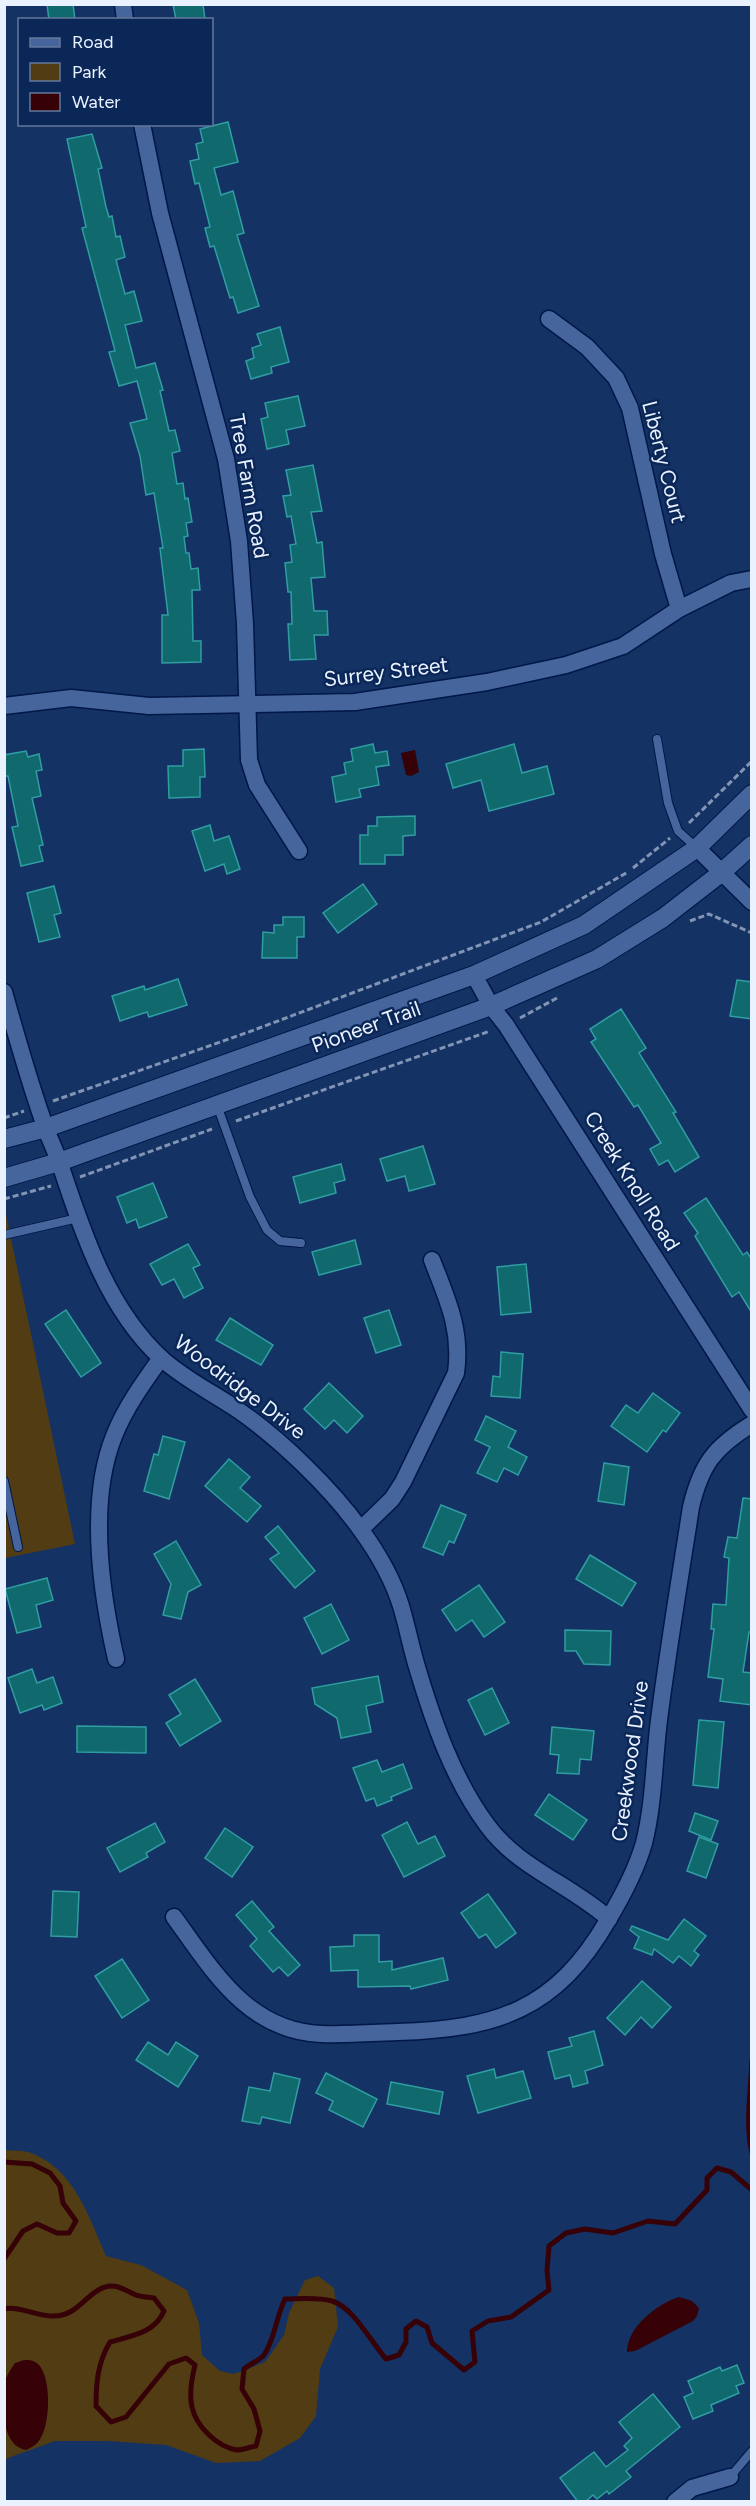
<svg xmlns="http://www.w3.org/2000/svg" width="756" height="2506" viewBox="0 0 756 2506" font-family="Figtree,sans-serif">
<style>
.green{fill:#513c13}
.water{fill:#360107}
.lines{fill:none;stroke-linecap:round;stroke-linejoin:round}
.stream{stroke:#360107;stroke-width:5}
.building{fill:#10696d;stroke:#309da3;stroke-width:1.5}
.lane-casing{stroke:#001747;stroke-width:10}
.street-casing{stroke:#001747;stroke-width:19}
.secondary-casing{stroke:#001747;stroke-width:20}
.path{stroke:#8295b4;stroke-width:3;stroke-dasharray:6 3;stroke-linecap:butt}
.lane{stroke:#45659c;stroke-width:8}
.street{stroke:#45659c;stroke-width:16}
.secondary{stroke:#45659c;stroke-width:18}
.labels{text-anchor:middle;stroke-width:5;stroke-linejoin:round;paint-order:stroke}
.street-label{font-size:21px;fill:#eaf2ff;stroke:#0a2758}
</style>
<rect width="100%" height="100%" fill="#143264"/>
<!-- green -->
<g class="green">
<polygon points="4,1205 75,1544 5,1558 4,1558"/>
<path d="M5 2150C12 2151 21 2150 28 2152 73 2166 89 2217 106 2256L141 2265 187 2290 199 2323 202 2355 220 2371 234 2374 265 2362 284 2335 289 2313 305 2280 318 2276 334 2288 338 2327 320 2369 316 2416 300 2438 260 2461 216 2463 166 2445 108 2441H55L8 2458 5 2461Z"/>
</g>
<!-- water -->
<g class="water">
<polygon points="415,750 419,772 411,776 406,775 401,753"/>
<path d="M679 2297 692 2301 699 2308 697 2316 693 2321 635 2351 627 2352C627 2327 657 2304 679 2297Z"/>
<path d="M24 2360C29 2360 34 2360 38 2364 52 2377 51 2428 38 2442 35 2446 30 2448 26 2450 1 2446 2 2404 4 2384 6 2376 11 2369 15 2363Z"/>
</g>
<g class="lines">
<!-- stream -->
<g class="stream">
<path d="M752 2060C751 2090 745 2124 752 2153"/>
<polyline points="4,2162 32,2164 50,2173 60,2186 63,2203 76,2221 69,2233 57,2233 37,2224 23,2231 4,2259"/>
<path d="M4 2309C17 2305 39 2317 54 2316 78 2316 87 2292 105 2287 117 2283 126 2291 136 2295 141 2297 148 2297 154 2298L164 2311C155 2333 131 2336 110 2342 98 2362 96 2382 96 2406L111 2422 126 2417 169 2364 186 2358 195 2365C192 2377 189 2394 192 2407 196 2426 217 2447 237 2450 243 2450 250 2447 256 2446L260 2431 254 2409 242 2389 244 2369C250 2364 260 2360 264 2355 275 2339 276 2317 285 2299 299 2299 318 2297 332 2301 353 2307 371 2342 386 2359L399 2355 406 2342V2329L416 2321 427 2327 432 2343 464 2370 475 2362 472 2331 488 2321 511 2317 549 2290 547 2270 549 2246 566 2233 585 2229 613 2233 648 2221 675 2224 707 2190V2178L717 2168 731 2172 752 2190"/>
</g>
</g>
<!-- building -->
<g class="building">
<polygon points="47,4 73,4 75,20 49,20"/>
<polygon points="173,4 203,4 205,20 176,20"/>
<polygon points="228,122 238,162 214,168 221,195 233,191 244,233 237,235 259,306 238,313 233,297 230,298 214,246 210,247 205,228 210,227 199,183 195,184 190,161 199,159 196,144 203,142 200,129"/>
<polygon points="92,134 102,168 98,169 106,207 109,217 112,216 116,237 120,236 125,257 116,260 125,294 134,291 142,321 125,325 136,368 155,363 163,390 160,391 169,431 175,430 180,451 172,453 177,484 183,483 185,499 188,498 192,522 186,523 188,536 184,537 186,553 189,553 191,569 198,568 200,590 192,590 193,641 201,641 201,662 162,663 162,615 168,615 160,548 163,548 154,493 146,495 140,456 130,423 147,419 137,381 119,386 109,352 115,351 82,228 86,227 67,139"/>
<polygon points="280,327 289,362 271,367 272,373 251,379 246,361 254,358 252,348 261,345 257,334"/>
<polygon points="298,396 305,426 286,430 289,444 267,449 261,419 268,417 265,403"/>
<polygon points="313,465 322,511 311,512 317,543 322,542 325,577 311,578 314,611 327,611 328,635 314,635 316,659 290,660 288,624 292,624 291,592 288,592 285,563 292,562 290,545 296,544 291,516 287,517 283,496 291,495 286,470"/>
<polygon points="373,744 375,753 387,751 389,765 376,767 379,785 359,789 361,797 336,802 332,777 346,774 344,763 353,761 351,749"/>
<polygon points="514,744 522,773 547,766 554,794 489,811 481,780 453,788 446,764"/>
<polygon points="204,749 205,777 200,777 200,797 169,798 168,766 183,766 183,750"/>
<polygon points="26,751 28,757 39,754 42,770 36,771 41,796 32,798 43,845 39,846 43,861 21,866 12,827 18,826 8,776 4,776 4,755"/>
<polygon points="415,816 415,835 403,836 403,855 385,855 385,864 360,864 360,835 368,835 368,826 377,826 377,817"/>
<polygon points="210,825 214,841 229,836 240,869 227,874 224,864 205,871 192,831"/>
<polygon points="363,884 377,904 338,933 323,913"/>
<polygon points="54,886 61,913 54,915 60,937 39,942 27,893"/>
<polygon points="283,917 304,917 304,937 297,937 297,958 262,958 263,932 274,933 274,925 283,925"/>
<polygon points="178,979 187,1005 149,1017 147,1012 120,1021 112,996 144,986 145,990"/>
<polygon points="737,980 752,982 752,1019 730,1016"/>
<polygon points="621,1009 646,1048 639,1053 676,1112 673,1113 699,1157 675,1172 668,1160 659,1165 650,1149 661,1143 638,1105 634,1107 591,1042 596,1039 590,1029"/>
<polygon points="423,1146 435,1184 409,1191 405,1176 387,1181 380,1159"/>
<polygon points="341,1164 345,1180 334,1183 336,1193 300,1203 293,1177"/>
<polygon points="153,1183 167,1217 139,1228 136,1219 127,1223 117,1197"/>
<polygon points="706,1198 743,1255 747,1252 752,1260 752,1313 739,1292 732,1297 695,1236 698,1233 684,1213"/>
<polygon points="355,1240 361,1264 319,1275 312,1252"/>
<polygon points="188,1244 200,1265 193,1268 203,1288 184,1298 174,1279 162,1285 150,1264"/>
<polygon points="526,1264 531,1312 501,1315 497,1267"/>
<polygon points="66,1310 101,1363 81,1377 45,1324"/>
<polygon points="389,1310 401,1345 376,1353 364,1318"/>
<polygon points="230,1318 273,1345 261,1365 216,1340"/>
<polygon points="501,1352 523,1354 520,1398 491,1396 493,1376 500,1377"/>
<polygon points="329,1383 363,1416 347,1433 334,1420 325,1429 304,1409"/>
<polygon points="653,1393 680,1413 666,1432 663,1430 647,1452 611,1426 626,1405 638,1413"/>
<polygon points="486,1416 516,1431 508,1447 527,1457 518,1475 504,1468 497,1482 477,1473 490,1447 475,1440"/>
<polygon points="163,1436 185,1442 169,1499 144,1491 154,1454 158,1455"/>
<polygon points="229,1459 250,1477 240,1488 261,1506 247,1522 205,1486"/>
<polygon points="604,1463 629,1467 624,1505 598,1501"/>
<polygon points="743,1498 752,1499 752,1632 749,1632 743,1672 752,1673 752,1705 720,1701 723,1679 708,1677 714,1629 711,1629 713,1604 726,1605 729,1558 724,1557 728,1537 737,1538"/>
<polygon points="441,1505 466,1515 454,1543 449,1541 443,1555 423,1547"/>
<polygon points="278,1526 315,1571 295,1588 270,1559 279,1553 265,1537"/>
<polygon points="176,1541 201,1585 188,1592 181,1619 163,1615 171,1584 154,1554"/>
<polygon points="590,1555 636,1583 622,1606 576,1579"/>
<polygon points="47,1578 53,1600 36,1605 41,1627 17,1633 5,1589"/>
<polygon points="479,1585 505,1622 484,1637 472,1620 456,1631 442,1610"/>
<polygon points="331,1604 349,1640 322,1654 304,1618"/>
<polygon points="565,1630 611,1631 610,1665 584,1664 576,1651 565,1651"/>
<polygon points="32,1669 37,1683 53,1677 62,1703 44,1710 42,1705 20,1713 8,1678"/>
<polygon points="378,1676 383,1702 366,1706 371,1732 341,1738 337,1718 315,1704 312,1688"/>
<polygon points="195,1679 221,1721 180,1746 166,1723 181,1714 169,1695"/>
<polygon points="492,1688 509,1723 485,1735 468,1700"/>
<polygon points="699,1720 724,1722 718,1788 693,1785"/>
<polygon points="77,1726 146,1727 146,1753 77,1752"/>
<polygon points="552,1727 594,1731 591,1760 580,1759 579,1774 557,1773 559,1755 550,1754"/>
<polygon points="377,1760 382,1772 403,1764 412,1788 391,1797 392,1800 377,1806 374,1798 366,1801 353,1768"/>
<polygon points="549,1794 587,1820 573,1840 535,1815"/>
<polygon points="695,1813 718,1821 711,1840 689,1831"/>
<polygon points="407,1822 418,1844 435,1836 445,1856 404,1877 382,1835"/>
<polygon points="155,1823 165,1842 146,1853 148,1857 120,1872 107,1848"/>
<polygon points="225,1828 253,1847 232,1877 205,1858"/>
<polygon points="699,1837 718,1844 706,1878 687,1871"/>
<polygon points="53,1891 79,1892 77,1937 51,1936"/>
<polygon points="488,1894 516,1933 496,1948 486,1934 479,1938 461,1913"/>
<polygon points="252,1901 274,1927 269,1931 300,1965 288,1976 279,1967 273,1972 250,1946 257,1939 236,1915"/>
<polygon points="684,1919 706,1936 694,1951 699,1955 691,1966 679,1956 673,1963 654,1949 652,1955 634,1948 639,1937 630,1930 632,1926 668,1940"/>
<polygon points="354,1935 379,1935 379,1962 392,1961 392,1970 443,1958 448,1980 411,1989 410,1986 358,1987 358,1970 331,1971 330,1947 354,1946"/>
<polygon points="122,1959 149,2000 122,2018 95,1976"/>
<polygon points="642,1981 671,2007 652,2028 641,2017 625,2035 607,2018"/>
<polygon points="594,2031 603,2065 585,2071 588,2083 573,2087 570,2075 555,2079 548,2052 572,2046 569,2038"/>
<polygon points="148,2042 168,2055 176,2042 198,2056 178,2087 136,2060"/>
<polygon points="494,2069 496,2078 523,2071 531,2098 478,2113 467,2076"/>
<polygon points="274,2073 300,2079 290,2123 262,2117 260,2124 242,2121 249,2087 270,2091"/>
<polygon points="326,2073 377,2099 363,2127 329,2110 333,2101 316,2093"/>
<polygon points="391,2082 443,2092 439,2114 387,2104"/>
<polygon points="737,2365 744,2383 736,2386 739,2393 711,2405 713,2411 693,2419 684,2397 693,2393 688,2381 720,2367 722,2371"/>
<polygon points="653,2394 680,2427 626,2471 631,2477 609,2494 607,2491 597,2499 593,2495 585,2502 578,2502 560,2478 594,2452 606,2467 628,2450 624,2446 632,2438 619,2422"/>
</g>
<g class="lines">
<!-- lane casing -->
<g class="lane-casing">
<g id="lane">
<polyline points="657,739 668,803 678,831 697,848"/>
<polyline points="217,1105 250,1197 267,1230 280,1241 301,1243"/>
<polyline points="4,1235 78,1218"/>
<polyline points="4,1481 18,1547"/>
<polyline points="730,2477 752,2451"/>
</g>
</g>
<!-- street casing -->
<g class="street-casing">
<g id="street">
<polyline points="123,4 125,20"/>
<polyline points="142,124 160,213 226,459 239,541 245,624 249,760 257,785 299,851"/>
<polyline points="549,319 587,347 616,378 630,408 663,554 679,609"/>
<polyline points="4,706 71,698 149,706 355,702 487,682 566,665 623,646 679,609 731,583 752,579"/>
<polyline points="697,848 752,902"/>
<polyline points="474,975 491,1006 506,1025 752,1410"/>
<path d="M4 992C17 1038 30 1085 46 1129 50 1140 55 1150 59 1161 82 1230 106 1307 161 1358 184 1379 213 1393 238 1410 280 1439 331 1488 361 1530 377 1552 393 1580 401 1606 407 1626 411 1647 417 1667 433 1721 453 1779 487 1825 518 1868 570 1884 609 1919"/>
<path d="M361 1529 392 1499 403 1482 456 1373C462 1329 447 1299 432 1260"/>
<path d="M116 1659C101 1593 88 1501 114 1436 125 1408 143 1383 161 1358"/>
<path d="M174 1917C212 1969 247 2031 321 2034 346 2035 372 2033 397 2032 497 2029 556 2010 608 1920 623 1895 636 1871 644 1843 654 1803 654 1760 659 1720 668 1649 680 1578 691 1507 701 1465 714 1447 752 1424"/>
<polyline points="675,2502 692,2488 730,2477"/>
</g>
</g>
<!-- secondary casing -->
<g class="secondary-casing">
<g id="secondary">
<polyline points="4,1139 46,1128 474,975 584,925 697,848 752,794"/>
<polyline points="4,1178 59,1162 491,1006 597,959 663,918 721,873 752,845"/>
</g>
</g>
<!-- path -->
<g class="path">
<polyline points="689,823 752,761"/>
<polyline points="633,868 670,838"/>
<polyline points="690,921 709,914 752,933"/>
<polyline points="520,1018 557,998"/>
<polyline points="53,1101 246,1033 541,922 628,872"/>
<polyline points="4,1118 24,1111"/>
<polyline points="236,1121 490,1031"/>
<polyline points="80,1177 212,1129"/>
<polyline points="4,1199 51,1186"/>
</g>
<!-- lane -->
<use href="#lane" class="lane"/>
<!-- street -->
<use href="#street" class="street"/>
<!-- secondary -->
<use href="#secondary" class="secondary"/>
</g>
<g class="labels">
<!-- street labels -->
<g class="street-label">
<text transform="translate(664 462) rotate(76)" y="7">Liberty Court</text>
<text transform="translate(249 486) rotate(80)" y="7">Tree Farm Road</text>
<text transform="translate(386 672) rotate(-7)" y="7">Surrey Street</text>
<text transform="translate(366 1027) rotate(-20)" y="7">Pioneer Trail</text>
<text transform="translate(632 1181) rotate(58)" y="7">Creek Knoll Road</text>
<text transform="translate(240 1387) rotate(37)" y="7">Woodridge Drive</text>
<text transform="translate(630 1761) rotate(-82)" y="7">Creekwood Drive</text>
</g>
</g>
<!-- border -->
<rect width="756" height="2506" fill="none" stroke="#eaf2ff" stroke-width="12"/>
<!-- legend -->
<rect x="18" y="18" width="195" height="108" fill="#0a2758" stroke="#64789b" stroke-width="1.5"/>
<rect x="30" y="38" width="30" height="9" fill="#45659c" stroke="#64789b" stroke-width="1.5"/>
<text x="72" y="48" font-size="18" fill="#eaf2ff">Road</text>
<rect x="30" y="63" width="30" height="18" fill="#513c13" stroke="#64789b" stroke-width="1.5"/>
<text x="72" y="78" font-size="18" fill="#eaf2ff">Park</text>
<rect x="30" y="93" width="30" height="18" fill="#360107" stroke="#64789b" stroke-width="1.5"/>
<text x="72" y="108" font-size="18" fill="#eaf2ff">Water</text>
</svg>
